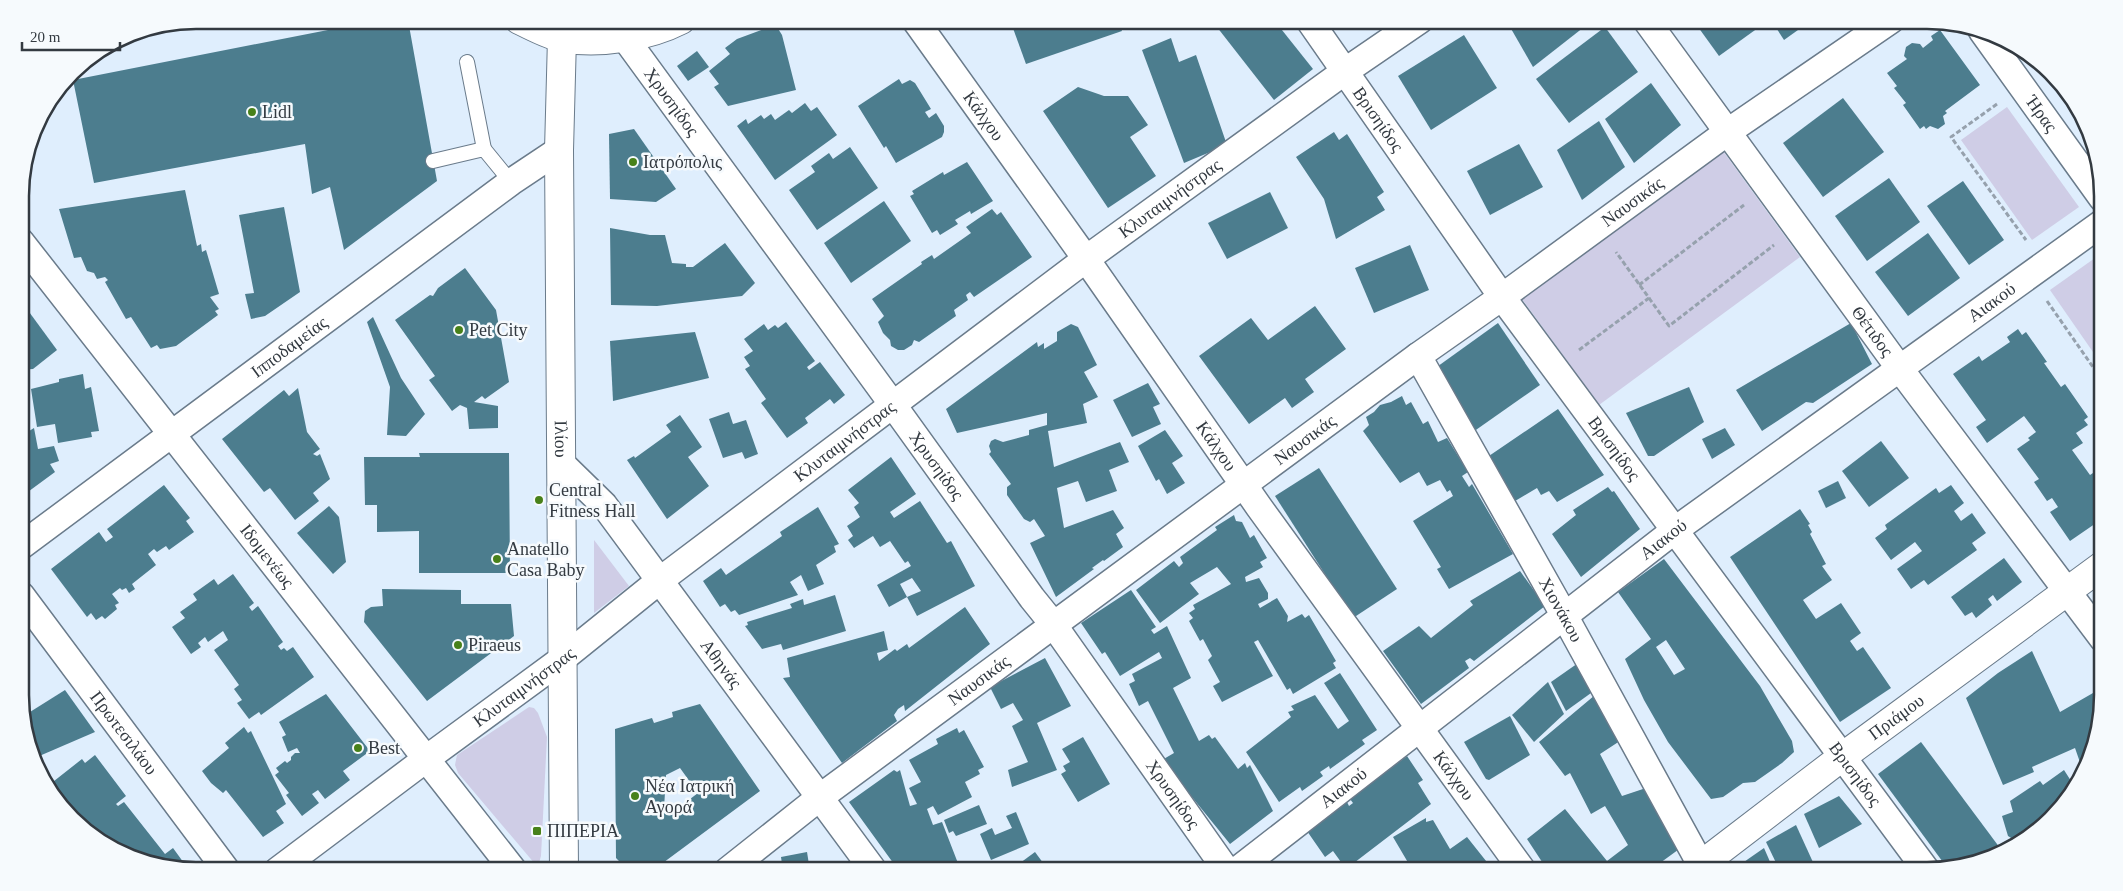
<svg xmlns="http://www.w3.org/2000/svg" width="2123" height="891" viewBox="0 0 2123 891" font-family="'Times New Roman',serif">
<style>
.green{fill:#cfcde6}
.building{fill:#4c7d8e;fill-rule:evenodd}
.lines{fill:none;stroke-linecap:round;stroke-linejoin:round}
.lane-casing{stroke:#6a7b8b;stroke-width:16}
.street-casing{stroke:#6a7b8b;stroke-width:29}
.secondary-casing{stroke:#6a7b8b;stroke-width:30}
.path{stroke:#96a1ad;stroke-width:3;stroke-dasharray:5 2.5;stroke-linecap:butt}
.lane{stroke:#fff;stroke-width:14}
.street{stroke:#fff;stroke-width:26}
.secondary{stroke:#fff;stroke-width:28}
.poi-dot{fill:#48811a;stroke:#f6fafd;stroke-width:2}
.labels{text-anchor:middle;stroke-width:5;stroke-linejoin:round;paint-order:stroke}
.street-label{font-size:18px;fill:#333a41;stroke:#f6fafd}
.poi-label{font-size:18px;fill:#333a41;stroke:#f6fafd;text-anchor:start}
.rim{fill:none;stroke:#333a41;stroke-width:2.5}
</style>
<rect width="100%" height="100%" fill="#dfeefd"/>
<!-- green -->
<g class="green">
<polygon points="2007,107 2079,207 2032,240 1961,140"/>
<polygon points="1723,151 1800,257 1599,405 1522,299"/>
<polygon points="2102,253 2102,365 2050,290"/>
<polygon points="594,540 629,586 594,613"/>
<polygon points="529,707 534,708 538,713 547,737 541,856 539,863 535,864 458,773 455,765 457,755"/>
</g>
<!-- building -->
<g class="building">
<polygon points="379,20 408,20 437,181 344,250 330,187 312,194 305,144 94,183 73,80"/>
<polygon points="1010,20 1118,20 1122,31 1026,64"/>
<polygon points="1215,20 1274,20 1313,69 1274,100 1213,22"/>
<polygon points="1506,20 1593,20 1533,67"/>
<polygon points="1693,20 1769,20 1719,56"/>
<polygon points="1771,20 1812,20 1784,40"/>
<polygon points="769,27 777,27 782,35 796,90 728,106 714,87 719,84 709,71 730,54 725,48 737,39"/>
<polygon points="1605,27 1638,72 1569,123 1536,79"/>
<polygon points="1940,30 1980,85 1945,111 1947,113 1943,116 1945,124 1938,129 1930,126 1926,129 1924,126 1920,129 1903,105 1906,103 1894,88 1897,86 1887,73 1907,59 1904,56 1906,47 1912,43 1920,44 1923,48 1933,40 1931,36"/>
<polygon points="1464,35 1497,88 1431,130 1398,76"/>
<polygon points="1171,38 1179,62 1196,55 1227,145 1184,163 1142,50"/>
<polygon points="697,51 709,67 688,81 677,66"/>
<polygon points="899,79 902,84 910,80 915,83 931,109 925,112 929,118 936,113 944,126 944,132 942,137 896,163 886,146 884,148 858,106"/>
<polygon points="1651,83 1681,125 1634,163 1605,119"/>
<polygon points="1078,87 1104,96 1128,96 1148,125 1130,137 1156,176 1108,208 1043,111"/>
<polygon points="1843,98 1884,152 1823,197 1783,143"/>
<polygon points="805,103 811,111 817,107 837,135 775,180 737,126 746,119 748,124 761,115 764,119 771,114 775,120 789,110 792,113"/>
<polygon points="1599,121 1625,167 1582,200 1557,150"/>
<polygon points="634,129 676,189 656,202 610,199 609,134"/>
<polygon points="1334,132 1339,140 1347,134 1384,192 1377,197 1385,210 1336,239 1324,199 1296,157"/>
<polygon points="1519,144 1543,187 1490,215 1467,171"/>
<polygon points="850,147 878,188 817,230 789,190 815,172 811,166 829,153 833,159"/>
<polygon points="967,162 993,201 971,214 970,211 955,220 958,224 940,235 937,230 932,233 910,196 914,194 912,191 943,172 944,175"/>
<polygon points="1889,178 1920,222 1867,261 1835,216"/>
<polygon points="1963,181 2004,240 1969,265 1927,206"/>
<polygon points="185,190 197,246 201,244 202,252 206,250 219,294 210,297 219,309 215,311 218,315 176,346 160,349 157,345 151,348 131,317 126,319 105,282 108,280 105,277 97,279 94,273 87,271 81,257 74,258 59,209"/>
<polygon points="1270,192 1288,228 1227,259 1208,223"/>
<polygon points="884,201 911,241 851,283 824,243"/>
<polygon points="284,207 300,292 265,316 251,319 245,294 254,293 239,215"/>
<polygon points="992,209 997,215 1001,212 1032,257 974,297 970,292 966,295 968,300 954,310 956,316 919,342 914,340 912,345 904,350 898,350 891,346 890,340 883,333 878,322 884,316 872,299 922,264 921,262 932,255 934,259 971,233 966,227"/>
<polygon points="610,228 650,235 665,235 672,263 686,264 686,267 693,267 725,243 755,283 742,296 657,306 611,305"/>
<polygon points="1928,233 1960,278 1908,316 1875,272"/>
<polygon points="1410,245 1429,290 1374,313 1355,268"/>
<polygon points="465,268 496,310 509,382 485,399 482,396 474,402 498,406 498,428 469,429 467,408 460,405 452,411 429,380 435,376 395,320 430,295 433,296 438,288"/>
<polygon points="24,305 57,350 33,369 21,370 21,308"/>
<polygon points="1315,306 1346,349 1305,379 1314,392 1292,408 1285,398 1249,424 1199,356 1251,318 1268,340"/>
<polygon points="373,317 401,378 425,414 406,436 387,435 390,387 367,322"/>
<polygon points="786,322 815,361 807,367 809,370 820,362 845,395 834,404 830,399 805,418 808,423 787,438 761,403 766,399 745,369 750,366 744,357 753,351 744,339 764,324 768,330 775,325 778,328"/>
<polygon points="1498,323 1540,385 1473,432 1434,369"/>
<polygon points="1851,323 1872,364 1813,403 1806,402 1762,431 1736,390"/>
<polygon points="1071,324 1078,327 1097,365 1084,372 1098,397 1083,404 1087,423 1048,431 1054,467 1120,442 1129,462 1109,470 1117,491 1086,502 1078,481 1057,488 1064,528 1113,510 1124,528 1116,534 1123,547 1104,561 1103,560 1092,568 1094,569 1056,597 1030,543 1045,536 1034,519 1030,522 1024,519 1007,495 1007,487 1011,484 989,454 991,452 989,446 991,441 995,439 1003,442 1029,435 1029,430 1047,425 1047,413 957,433 946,409 1037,342 1038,347 1044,343 1044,349 1057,341 1057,332"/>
<polygon points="2018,329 2022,335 2026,332 2047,362 2044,363 2061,387 2065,384 2088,417 2084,420 2088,425 2076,433 2083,443 2072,450 2090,475 2102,467 2102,488 2098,492 2102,498 2102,519 2070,541 2050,512 2058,507 2052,498 2047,501 2034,482 2039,479 2017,449 2030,440 2028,438 2036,432 2024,416 1987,443 1976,427 1986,420 1953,374 1979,356 1982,361 2010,342 2007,337"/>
<polygon points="695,332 709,378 613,401 610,341"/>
<polygon points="83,374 85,389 91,387 99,431 91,432 92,437 58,443 55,424 37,427 31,389 59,382 59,379"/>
<polygon points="1148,383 1160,404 1153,407 1161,424 1132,437 1113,400"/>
<polygon points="1689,387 1704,422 1654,456 1648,456 1626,413"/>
<polygon points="298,388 307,432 320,449 313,454 317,456 320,454 330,479 313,493 319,501 295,520 270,488 264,492 222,439 284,390 289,396"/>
<polygon points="1402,396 1406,405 1411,402 1423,424 1428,421 1438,442 1447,438 1468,472 1462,476 1469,487 1472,484 1513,554 1449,589 1437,569 1441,567 1413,521 1453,496 1450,490 1447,492 1440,480 1427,486 1419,472 1400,483 1363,431 1369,425 1366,417 1374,412 1380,405 1391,402"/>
<polygon points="1558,409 1604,475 1557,502 1549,491 1541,495 1537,488 1510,504 1486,458"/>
<polygon points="729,412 733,424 746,420 758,454 745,459 742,452 723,458 709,419"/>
<polygon points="680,415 702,447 688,457 709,486 667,519 627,460 634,456 635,458 671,432 666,425"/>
<polygon points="34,428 38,449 54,446 59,461 50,464 55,472 21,497 21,436"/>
<polygon points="1725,428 1735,445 1712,459 1702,439"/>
<polygon points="1165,430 1183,456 1172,463 1185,483 1167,494 1159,479 1156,481 1138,446"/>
<polygon points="1881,441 1909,478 1869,507 1842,471"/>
<polygon points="419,453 509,453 510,573 419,573 419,531 377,532 377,505 365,505 364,457 420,457"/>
<path d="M891 457 916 494 890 512 894 518 920 501 947 543 951 541 975 586 917 616 907 597 889 607 877 585 911 566 908 561 905 563 890 541 880 547 873 536 854 548 848 540 853 536 847 526 860 517 854 507 859 503 848 490ZM912 578 921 591 907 597 900 584Z"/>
<polygon points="1319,468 1397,589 1353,618 1275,496"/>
<polygon points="1838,481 1846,498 1826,508 1818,491"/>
<polygon points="164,485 190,518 186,521 194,532 169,550 166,546 157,552 154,549 148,554 156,565 132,584 135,589 129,593 126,588 122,590 120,588 112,594 119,603 115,605 117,609 105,619 102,616 96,620 91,613 87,617 51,569 99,532 106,542 113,537 107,529"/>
<polygon points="1951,485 1964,503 1954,511 1961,521 1972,513 1986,533 1972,543 1977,550 1928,585 1924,580 1911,589 1897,569 1922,551 1915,542 1891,560 1875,538 1887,529 1885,525 1936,488 1939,493"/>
<polygon points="1608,487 1612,492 1614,491 1640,529 1581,577 1552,534 1576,515 1573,510"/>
<polygon points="329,506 339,517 346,562 333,574 297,533"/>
<polygon points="818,507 839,544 834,546 836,552 816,565 824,584 808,591 801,575 790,582 798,595 739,615 735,610 731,612 725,604 720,607 703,581 721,568 726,575 782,536 780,532"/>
<polygon points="1800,509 1810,524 1808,525 1812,532 1810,534 1826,564 1822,566 1832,580 1803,600 1816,619 1841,603 1861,633 1850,641 1857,651 1863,647 1891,688 1840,722 1730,557"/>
<polygon points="1234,515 1236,521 1242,522 1250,538 1254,535 1267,558 1260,562 1263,567 1245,577 1246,582 1259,578 1268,593 1268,599 1258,604 1260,608 1277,598 1288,616 1287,622 1302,614 1305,618 1309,615 1336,661 1333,663 1336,668 1293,694 1290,688 1287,690 1258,640 1254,642 1273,676 1222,702 1213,686 1220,682 1208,660 1212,656 1203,639 1200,641 1189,621 1193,618 1189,613 1195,609 1193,605 1231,584 1217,567 1190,583 1199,594 1160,623 1136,590 1174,561 1179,567 1183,563 1180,557 1217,530 1215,527"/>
<polygon points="2004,558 2022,582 1997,601 1993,595 1988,599 1992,605 1976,618 1972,612 1965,616 1951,597"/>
<path d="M1664 559 1760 686 1792 741 1794 752 1782 763 1755 782 1743 783 1723 797 1711 799 1668 742 1644 700 1625 659 1651 639 1618 592ZM1666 640 1685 669 1674 675 1656 647Z"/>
<polygon points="1520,571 1545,606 1474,661 1470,658 1465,661 1469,668 1421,704 1383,651 1419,626 1431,638 1473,605 1470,601"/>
<polygon points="233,574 254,603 249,607 252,611 258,606 283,642 278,646 281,650 284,648 287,651 293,647 314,677 261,715 259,712 249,719 237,703 242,700 234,689 239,685 214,650 228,640 223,631 208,642 205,637 198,643 201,647 191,654 172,627 185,618 180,612 197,600 193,594 214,579 218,585"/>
<polygon points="382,589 461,590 461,604 511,604 514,636 427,701 364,622 365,611 371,607 383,606"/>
<polygon points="1131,590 1156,627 1151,630 1154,634 1167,626 1191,678 1173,688 1199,741 1209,735 1212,739 1215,737 1238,769 1245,763 1247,768 1250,765 1273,811 1230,844 1162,760 1174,753 1148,701 1139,706 1129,684 1135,681 1132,674 1162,658 1159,652 1120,676 1105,652 1102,654 1081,623"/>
<polygon points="835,595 846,631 783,650 781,644 762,649 745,626 748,625 747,622 792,608 790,604 803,599 804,605"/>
<polygon points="965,607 990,644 905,711 904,705 898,709 894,715 897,721 842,763 783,678 790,677 787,658 884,631 888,650 877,653 879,661 895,649 897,651 907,644 909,648"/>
<polygon points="2032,651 2060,712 2093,693 2101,703 2090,762 2083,771 2075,748 2032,767 2034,772 2003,785 1966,698 1998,673"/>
<polygon points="1045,658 1071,706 1037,723 1057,770 1012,787 1008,770 1028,762 1012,726 1023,720 1013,703 1001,709 990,687"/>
<polygon points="1581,661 1598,688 1566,711 1551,682"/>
<polygon points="1340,673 1377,730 1362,740 1365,744 1330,769 1329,766 1320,772 1323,776 1302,791 1300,787 1279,802 1246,752 1291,717 1288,712 1294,710 1291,706 1315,695 1338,729 1349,721 1324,683"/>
<polygon points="1548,682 1564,714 1534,742 1512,715"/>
<polygon points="65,690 95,732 37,757 22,717"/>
<polygon points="1601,690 1626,737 1600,754 1622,796 1649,787 1682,847 1649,871 1548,871 1527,839 1565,809 1607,861 1628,845 1605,806 1591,814 1570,773 1565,776 1539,742"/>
<polygon points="326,694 370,751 343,771 350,780 325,799 318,790 312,794 319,803 302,816 286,795 289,793 275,775 279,772 276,768 285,761 287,763 291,760 291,757 295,753 300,753 297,748 288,752 282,737 286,735 279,722"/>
<path d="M700 704 760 791 652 871H629L616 858 615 729 652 718 654 723 673 717 672 712ZM680 768 698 793 669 815 664 809 666 775Z"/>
<polygon points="1510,716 1530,755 1489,780 1486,779 1464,742"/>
<polygon points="244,727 248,733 251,731 286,804 276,811 284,823 263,837 226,790 223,793 211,783 202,771 229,748 225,743"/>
<polygon points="957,728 959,733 964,730 984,767 978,770 980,774 965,782 972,797 938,815 933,806 927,809 933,825 942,822 961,871 899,871 849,802 894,770 897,772 900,770 910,806 917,804 909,788 921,782 909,760 938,744 936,739"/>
<polygon points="1083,737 1110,784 1078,802 1061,774 1066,771 1063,766 1070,762 1062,749"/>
<polygon points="1921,742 1997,844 2002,852 1984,862 1948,869 1878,774"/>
<polygon points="95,755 126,796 116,804 118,806 124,802 165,854 173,848 189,870 129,858 56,803 49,785 82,759 85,763"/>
<polygon points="1407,756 1423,780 1418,783 1431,804 1346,869 1333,851 1325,857 1307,831 1347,802 1349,806 1353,803 1350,799"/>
<polygon points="2064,770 2073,784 2034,835 2019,843 2008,836 2002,816 2013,812 2010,801 2040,781 2043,785"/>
<polygon points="1839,796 1862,824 1819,848 1804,814"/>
<polygon points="979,805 987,824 956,836 953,831 949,833 944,820"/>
<polygon points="1016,812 1029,844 991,860 980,834 992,828 995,835 1012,828 1006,816"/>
<polygon points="1426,818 1426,822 1433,820 1450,849 1467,837 1494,871 1413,871 1393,837"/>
<polygon points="1796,825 1817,871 1780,871 1766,842"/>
<polygon points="1764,848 1774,871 1731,871"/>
<polygon points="807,852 810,871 783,871 781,857"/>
<polygon points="1035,852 1049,871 1019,871 1016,866"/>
<polygon points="422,861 431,871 373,871 372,868"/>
</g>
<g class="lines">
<!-- lane casing -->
<g class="lane-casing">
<g id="lane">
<polyline points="467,62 484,149"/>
<polyline points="433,161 484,149 511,182"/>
</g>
</g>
<!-- street casing -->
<g class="street-casing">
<g id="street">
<path id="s1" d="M915 20 1086 259 1259 507 1523 871"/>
<path id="s2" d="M1309 20 1502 297 1927 871"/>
<path id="s3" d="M1646 20 1900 369 2103 639"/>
<path id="s4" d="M1982 31 2102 198"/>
<path id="s5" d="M625 38 893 405 1032 598 1053 624 1227 871"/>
<path id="s6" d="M21 242 514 871"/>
<path id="s7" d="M1418 356 1564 615 1701 865"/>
<path id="s8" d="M562 464 604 505 874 871"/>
<path id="s9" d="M21 546 511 182 559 150"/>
<path id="s10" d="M21 595 227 871"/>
<path id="s11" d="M277 871 426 759 561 660 659 581 1086 259 1344 72 1420 20"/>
<path id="s12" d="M727 871 819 798 1418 356 1502 297 1729 131 1891 20"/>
<path id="s13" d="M1236 871 1675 530 2102 223"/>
</g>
</g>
<!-- secondary casing -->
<g class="secondary-casing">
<g id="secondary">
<path d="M519 20C532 26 548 35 562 38 599 45 648 37 681 20"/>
<path id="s14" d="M562 38 559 150 564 871"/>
<path id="s15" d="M1693 871 1842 757 2103 565"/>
</g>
</g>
<!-- path -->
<g class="path">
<polyline points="1997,104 1951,137 2026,240"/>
<polyline points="1639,285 1744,205"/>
<polyline points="1649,298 1669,326 1774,245"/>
<polyline points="2047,301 2102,380"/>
<polyline points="1579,350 1649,298 1616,252"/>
</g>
<!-- lane -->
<use href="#lane" class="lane"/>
<!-- street -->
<use href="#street" class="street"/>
<!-- secondary -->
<use href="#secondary" class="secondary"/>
</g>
<!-- markers -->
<g class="poi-dot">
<circle cx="252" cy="112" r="5"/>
<circle cx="633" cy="162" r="5"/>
<circle cx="459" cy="330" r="5"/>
<circle cx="539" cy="500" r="5"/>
<circle cx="497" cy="559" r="5"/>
<circle cx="458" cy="645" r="5"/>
<circle cx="358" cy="748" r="5"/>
<circle cx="635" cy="796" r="5"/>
<rect x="532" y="826" width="10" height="10" rx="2.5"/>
</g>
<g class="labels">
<!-- street labels -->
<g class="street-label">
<text dy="6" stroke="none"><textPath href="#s5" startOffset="79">Χρυσηίδος</textPath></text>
<text dy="6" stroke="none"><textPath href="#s4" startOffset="102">Ήρας</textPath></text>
<text dy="6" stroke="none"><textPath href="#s1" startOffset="118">Κάλχου</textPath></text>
<text dy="6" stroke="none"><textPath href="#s2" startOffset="121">Βρισηίδος</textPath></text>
<text dy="6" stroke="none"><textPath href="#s11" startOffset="1118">Κλυταιμνήστρας</textPath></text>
<text dy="6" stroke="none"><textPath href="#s12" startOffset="1126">Ναυσικάς</textPath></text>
<text dy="6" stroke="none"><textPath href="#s13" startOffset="946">Αιακού</textPath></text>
<text dy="6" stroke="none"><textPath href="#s3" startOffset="385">Θέτιδος</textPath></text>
<text dy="6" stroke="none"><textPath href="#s9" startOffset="334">Ιπποδαμείας</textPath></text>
<text dy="6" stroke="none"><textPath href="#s14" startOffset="401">Ιλίου</textPath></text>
<text dy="6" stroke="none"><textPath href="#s12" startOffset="721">Ναυσικάς</textPath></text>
<text dy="6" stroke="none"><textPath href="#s11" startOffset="712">Κλυταιμνήστρας</textPath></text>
<text dy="6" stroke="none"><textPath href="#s1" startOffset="522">Κάλχου</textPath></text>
<text dy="6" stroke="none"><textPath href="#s2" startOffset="526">Βρισηίδος</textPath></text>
<text dy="6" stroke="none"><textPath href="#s5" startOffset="529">Χρυσηίδος</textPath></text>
<text dy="6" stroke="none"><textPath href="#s13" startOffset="541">Αιακού</textPath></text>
<text dy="6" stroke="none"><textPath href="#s6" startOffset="399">Ιδομενέως</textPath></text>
<text dy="6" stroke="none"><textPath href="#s7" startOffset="291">Χιονάκου</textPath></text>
<text dy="6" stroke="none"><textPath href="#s8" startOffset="256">Αθηνάς</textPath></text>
<text dy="6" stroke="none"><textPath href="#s12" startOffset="316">Ναυσικάς</textPath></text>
<text dy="6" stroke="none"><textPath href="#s11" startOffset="308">Κλυταιμνήστρας</textPath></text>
<text dy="6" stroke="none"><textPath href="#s15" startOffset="255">Πριάμου</textPath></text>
<text dy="6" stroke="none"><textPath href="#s10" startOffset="172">Πρωτεσιλάου</textPath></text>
<text dy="6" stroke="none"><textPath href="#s2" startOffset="931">Βρισηίδος</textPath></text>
<text dy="6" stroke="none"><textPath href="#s1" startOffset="928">Κάλχου</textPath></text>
<text dy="6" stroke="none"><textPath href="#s13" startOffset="136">Αιακού</textPath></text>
<text dy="6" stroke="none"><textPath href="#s5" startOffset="934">Χρυσηίδος</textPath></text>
</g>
<!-- poi labels -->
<g class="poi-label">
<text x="262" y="118">Lidl</text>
<text x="643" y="168">Ιατρόπολις</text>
<text x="469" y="336">Pet City</text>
<text x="549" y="496">Central<tspan x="549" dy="21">Fitness Hall</tspan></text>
<text x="507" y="555">Anatello<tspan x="507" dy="21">Casa Baby</tspan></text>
<text x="468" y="651">Piraeus</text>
<text x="368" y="754">Best</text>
<text x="645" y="792">Νέα Ιατρική<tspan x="645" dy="21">Αγορά</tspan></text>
<text x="547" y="837">ΠΙΠΕΡΙΑ</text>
</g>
</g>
<!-- crop -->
<path d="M0 0H2123V891H0ZM196 29H1927A167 167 0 0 1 2094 196V695A167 167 0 0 1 1927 862H196A167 167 0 0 1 29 695V196A167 167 0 0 1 196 29Z" fill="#f6fafd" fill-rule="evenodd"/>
<path class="rim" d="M196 29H1927A167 167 0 0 1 2094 196V695A167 167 0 0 1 1927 862H196A167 167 0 0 1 29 695V196A167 167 0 0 1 196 29Z"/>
<!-- scale -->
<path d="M22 42v8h98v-8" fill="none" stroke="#333a41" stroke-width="2.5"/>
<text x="30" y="42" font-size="15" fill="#333a41" stroke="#f6fafd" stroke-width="4" paint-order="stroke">20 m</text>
</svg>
